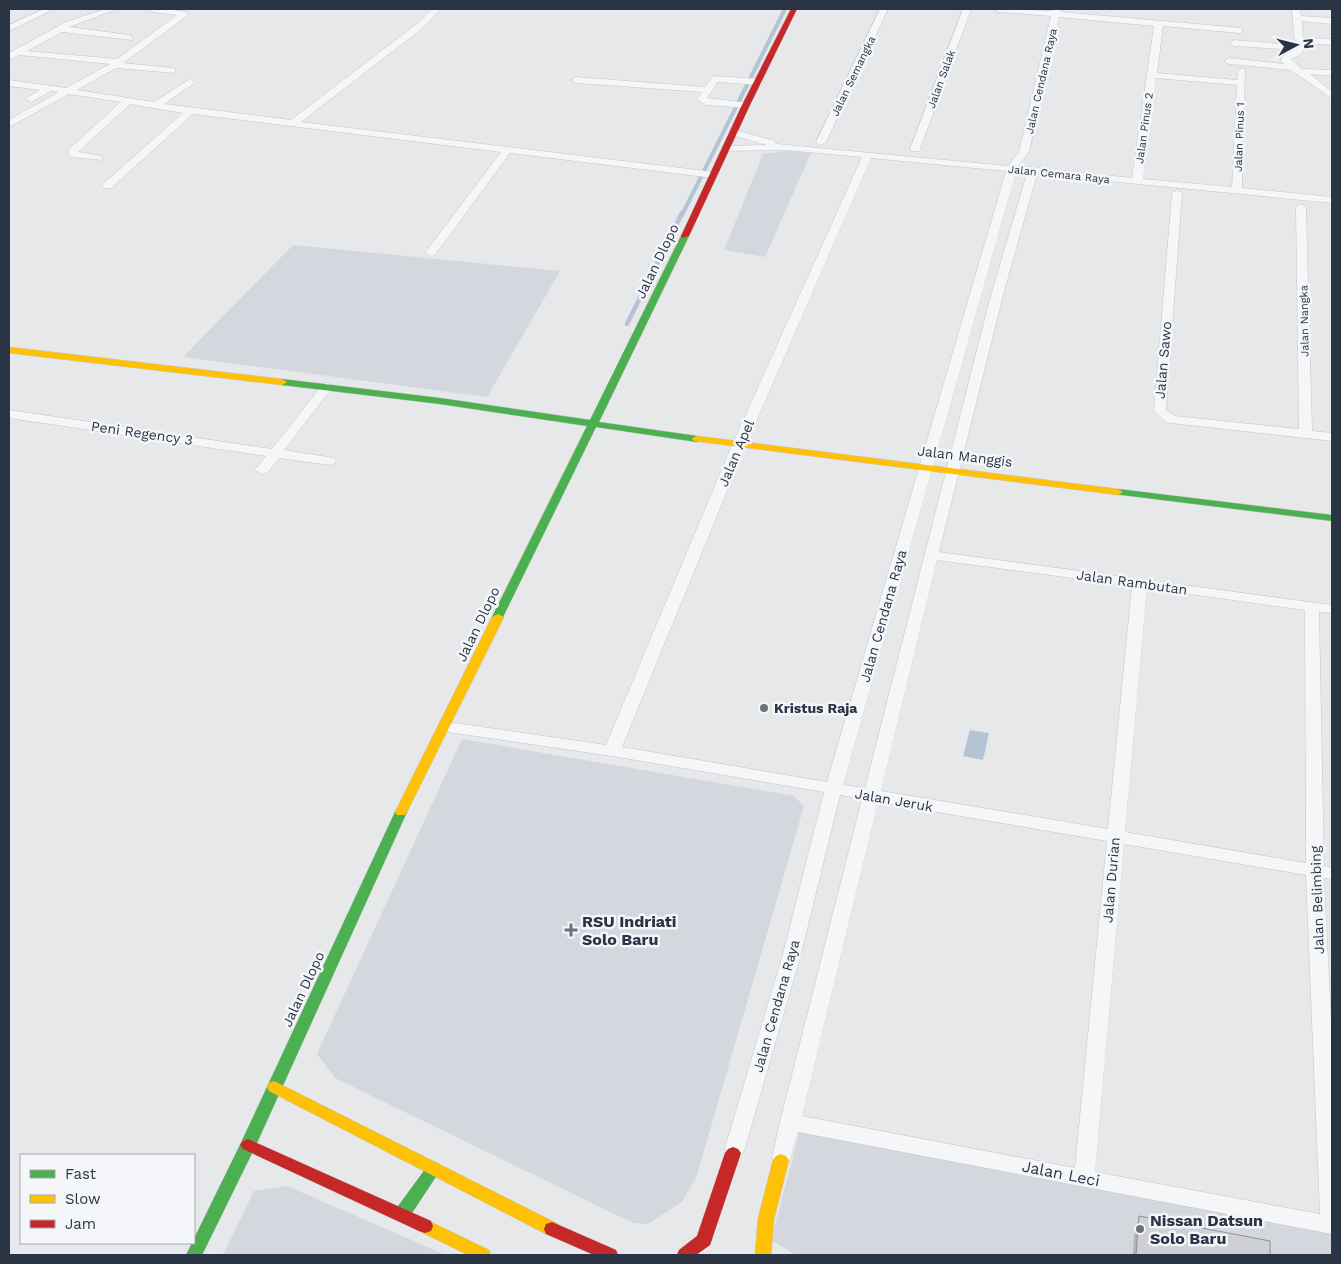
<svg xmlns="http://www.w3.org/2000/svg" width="1341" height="1264" viewBox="0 0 1341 1264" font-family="'Work Sans',sans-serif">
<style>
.built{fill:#d4d7dd}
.water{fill:#b4c4d5}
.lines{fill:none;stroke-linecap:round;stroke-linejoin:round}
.stream-far1{stroke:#b4c4d5;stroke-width:4}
.stream{stroke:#b4c4d5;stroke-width:4.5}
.street-casing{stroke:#c4c6c8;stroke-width:1}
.fast-casing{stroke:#c4c6c8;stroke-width:1}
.slow-casing{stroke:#c4c6c8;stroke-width:1}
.jam-casing{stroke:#c4c6c8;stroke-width:1}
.street{fill:#f5f6f7;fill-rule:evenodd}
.fast{fill:#4caf50;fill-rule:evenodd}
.slow{fill:#ffc107;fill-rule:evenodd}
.jam{fill:#c62828;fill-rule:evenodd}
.wall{fill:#b1b3b5}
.building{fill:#ced0d3;stroke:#909294}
.poi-dot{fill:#6c737f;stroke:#f4f6f9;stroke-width:2}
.labels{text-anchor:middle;stroke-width:5;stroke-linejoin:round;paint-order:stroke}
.far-street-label{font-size:11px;fill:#2b3445;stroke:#f4f6f9}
.street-label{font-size:14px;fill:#2b3445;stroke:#f4f6f9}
.poi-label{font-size:14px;font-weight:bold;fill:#2b3445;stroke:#f4f6f9;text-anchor:start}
.near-poi-label{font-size:16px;font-weight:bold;fill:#2b3445;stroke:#f4f6f9;text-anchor:start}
.near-street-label{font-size:16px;fill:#2b3445;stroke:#f4f6f9}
</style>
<rect width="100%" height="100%" fill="#e6e8ea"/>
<!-- built -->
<g class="built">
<polygon points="786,151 811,153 765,257 724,250 763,154"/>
<polygon points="293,245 560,271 487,397 183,357"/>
<polygon points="462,739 794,796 804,806 697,1175 682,1202 648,1224 633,1223 335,1078 317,1054"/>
<polygon points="800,1130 1332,1229 1332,1255 796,1255 771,1240"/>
<polygon points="287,1186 446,1255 223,1255 254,1191"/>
</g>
<!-- water -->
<polygon class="water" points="970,730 989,733 983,760 963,756"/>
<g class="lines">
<!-- stream-far1 -->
<polyline class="stream-far1" points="682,215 785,9"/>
<!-- stream -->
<polyline class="stream" points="627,324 682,213"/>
<!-- street casing -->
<g class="street-casing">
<g id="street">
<polygon points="44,9 54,9 9,31 9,25"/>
<polygon points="105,9 117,9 69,27 129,35 133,38 132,40 62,32 27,51 117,59 177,15 152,12 148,9 167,9 187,12 187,16 123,63 172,68 175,69 175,73 116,68 77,90 154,102 190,79 195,82 193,84 164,104 291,120 418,23 432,9 440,9 424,27 301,122 714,172 719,175 714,178 510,153 435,255 431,256 425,253 501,152 193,114 111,188 103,188 102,186 103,184 183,113 130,104 78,152 102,156 102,160 71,157 67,152 68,150 121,102 69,94 9,127 9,120 59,92 51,91 31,102 26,99 28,97 40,90 9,86 9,80 66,88 110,64 19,55 9,60 9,53 66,22"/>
<polygon points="880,9 888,9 826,142 821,145 818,144 816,142"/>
<polygon points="963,9 971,9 920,149 919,151 911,151 910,149"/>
<path d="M994 9 1052 11 1053 9H1061V12L1242 28V32L1239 33 1163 26 1157 73 1237 80 1239 69H1245L1242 188 1332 197V203L1037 174 1002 299 939 552 1332 605V613L1319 612 1324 866 1332 867V879L1324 878 1332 1039V1234L798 1132 789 1163 782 1165 775 1163 772 1157 780 1122 862 799 840 795 801 954 745 1148 742 1154 735 1156 728 1154 725 1148 783 954 824 792 612 756 455 733 449 732 447 728 449 724 455 723 606 745 732 445 862 157 786 150 723 151V147L727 146 767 145 732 135 730 133 735 130 775 141 776 144 1008 166 1019 152 1051 16 998 12ZM1059 17 1154 26 1132 178 1018 166 1029 152ZM1156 78 1237 85 1232 187 1143 179ZM871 158 1006 171 827 782 622 747 746 445ZM1016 172 1027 173 990 299 865 788 843 785ZM937 560 1132 586 1108 829 881 791ZM1147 588 1305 610 1306 863 1125 832ZM878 802 1107 841 1075 1168 802 1116ZM1124 844 1306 875 1320 1214 1095 1172Z"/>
<polygon points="1292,9 1300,9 1301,16 1332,18 1332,24 1302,21 1303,38 1332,39 1332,45 1304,43 1304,49 1302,54 1291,59 1302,69 1332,70 1332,76 1310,74 1332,92 1332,99 1297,74 1293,73 1292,70 1229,64 1224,61 1229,58 1284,64 1281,61 1283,56 1295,50 1234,46 1230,43 1234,40 1295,45"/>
<polygon points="715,76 759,79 764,82 759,85 718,82 707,98 749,103 749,107 746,108 706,105 697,99 702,92 576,83 571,80 576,77 705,87 712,77"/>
<polygon points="1177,190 1182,193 1166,410 1175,416 1299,429 1296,207 1301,204 1306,207 1312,431 1332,433 1332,441 1171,423 1166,422 1154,411 1172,193"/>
<polygon points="327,383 333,387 284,450 334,458 336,461 334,464 329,465 279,458 267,473 262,474 255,470 266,456 9,418 9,410 272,449 323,384"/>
</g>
</g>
<!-- fast casing -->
<g class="fast-casing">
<g id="fast">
<polygon points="682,234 689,236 599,422 697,436 702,439 697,442 596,427 502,619 494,619 492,617 587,426 440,404 282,385 277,382 282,379 440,398 590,420"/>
<polygon points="1118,489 1332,515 1332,521 1114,494 1113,492"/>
<polygon points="401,808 405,809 407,812 256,1145 202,1255 186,1255 240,1145 395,812 397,809"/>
<polygon points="434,1162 439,1164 442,1168 439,1172 408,1219 402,1221 396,1219 394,1214 396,1209 429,1164"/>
</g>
</g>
<!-- slow casing -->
<g class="slow-casing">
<g id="slow">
<polygon points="9,347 282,379 287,382 282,385 9,353"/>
<polygon points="697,436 1118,489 1123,492 1118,495 694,441 692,439 694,437"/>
<polygon points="498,614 504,617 407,812 405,815 397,815 395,812 492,617"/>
<polygon points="274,1081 558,1224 560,1229 558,1234 552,1236 546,1234 269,1091 267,1087 269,1083"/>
<polygon points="781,1154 786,1156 789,1160 774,1219 771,1255 755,1255 758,1219 773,1160 776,1156"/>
<polygon points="425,1219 489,1250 491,1255 468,1255 419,1231 417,1226 419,1221"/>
</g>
</g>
<!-- jam casing -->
<g class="jam-casing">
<g id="jam">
<polygon points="791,9 797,9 750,105 689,236 682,238 681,236 742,105"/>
<polygon points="248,1139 431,1221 433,1226 431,1231 425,1233 419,1231 243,1149 240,1145 243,1141"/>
<polygon points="733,1147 738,1149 741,1153 710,1245 696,1255 677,1255 679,1250 697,1236 725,1153 728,1149"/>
<polygon points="552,1222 616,1250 618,1255 594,1255 546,1234 544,1229 546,1224"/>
</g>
</g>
<!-- street -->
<use href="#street" class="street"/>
<!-- fast -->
<use href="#fast" class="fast"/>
<!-- slow -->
<use href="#slow" class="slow"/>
<!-- jam -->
<use href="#jam" class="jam"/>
</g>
<!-- wall -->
<polygon class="wall" points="1139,1216 1270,1255 1133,1255 1134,1236"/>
<!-- building -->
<polygon class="building" points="1139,1216 1270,1241 1270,1255 1136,1255"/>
<!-- markers -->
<g class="poi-dot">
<circle cx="764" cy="708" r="5"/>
<path d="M568.5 922.5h5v5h5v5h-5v5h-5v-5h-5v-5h5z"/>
<circle cx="1140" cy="1229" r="5"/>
</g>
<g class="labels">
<!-- far-street labels -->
<g class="far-street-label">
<text transform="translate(853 76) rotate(-64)" y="4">Jalan Semangka</text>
<text transform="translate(941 79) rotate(-70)" y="4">Jalan Salak</text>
<text transform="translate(1041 81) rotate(-77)" y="4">Jalan Cendana Raya</text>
<text transform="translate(1144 128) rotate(-82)" y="4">Jalan Pinus 2</text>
<text transform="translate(1239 137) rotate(-88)" y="4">Jalan Pinus 1</text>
<text transform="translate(1059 174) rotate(6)" y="4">Jalan Cemara Raya</text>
<text transform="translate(1304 321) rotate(-91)" y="4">Jalan Nangka</text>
</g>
<!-- street labels -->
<g class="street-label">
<text transform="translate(657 261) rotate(-64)" y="5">Jalan Dlopo</text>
<text transform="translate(1163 360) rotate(-85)" y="5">Jalan Sawo</text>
<text transform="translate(142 433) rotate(8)" y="5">Peni Regency 3</text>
<text transform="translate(736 453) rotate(-67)" y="5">Jalan Apel</text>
<text transform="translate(965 456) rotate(7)" y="5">Jalan Manggis</text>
<text transform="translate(1132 582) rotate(8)" y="5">Jalan Rambutan</text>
<text transform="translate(883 616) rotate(-74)" y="5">Jalan Cendana Raya</text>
<text transform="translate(478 624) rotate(-64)" y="5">Jalan Dlopo</text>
<text transform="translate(894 800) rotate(10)" y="5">Jalan Jeruk</text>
<text transform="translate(1111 880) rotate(-85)" y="5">Jalan Durian</text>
<text transform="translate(1317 900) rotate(-92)" y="5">Jalan Belimbing</text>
<text transform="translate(303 989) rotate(-65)" y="5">Jalan Dlopo</text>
<text transform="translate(776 1006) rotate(-74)" y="5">Jalan Cendana Raya</text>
</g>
<!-- poi labels -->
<g class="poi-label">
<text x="774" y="713">Kristus Raja</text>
</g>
<!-- near-poi labels -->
<g class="near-poi-label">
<text x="582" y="927">RSU Indriati<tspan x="582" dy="18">Solo Baru</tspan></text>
<text x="1150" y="1226">Nissan Datsun<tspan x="1150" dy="18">Solo Baru</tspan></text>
</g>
<!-- near-street labels -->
<g class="near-street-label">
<text transform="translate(1061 1173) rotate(11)" y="6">Jalan Leci</text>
</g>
</g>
<!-- border -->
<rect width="1341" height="1264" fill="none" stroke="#2b3445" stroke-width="20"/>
<!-- legend -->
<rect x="20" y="1154" width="175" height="90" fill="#f4f6f9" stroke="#a4a8b1"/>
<rect x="30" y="1170" width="25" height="8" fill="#4caf50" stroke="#a4a8b1"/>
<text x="65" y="1179" font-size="15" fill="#2b3445">Fast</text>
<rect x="30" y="1195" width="25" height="8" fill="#ffc107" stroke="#a4a8b1"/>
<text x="65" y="1204" font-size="15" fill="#2b3445">Slow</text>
<rect x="30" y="1220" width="25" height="8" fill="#c62828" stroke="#a4a8b1"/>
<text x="65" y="1229" font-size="15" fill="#2b3445">Jam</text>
<!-- north arrow -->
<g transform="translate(1296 45) rotate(83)" stroke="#f4f6f9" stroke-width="4" paint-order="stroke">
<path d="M0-4L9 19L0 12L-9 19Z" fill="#2b3445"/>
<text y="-8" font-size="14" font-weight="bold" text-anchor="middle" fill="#2b3445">N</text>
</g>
</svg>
